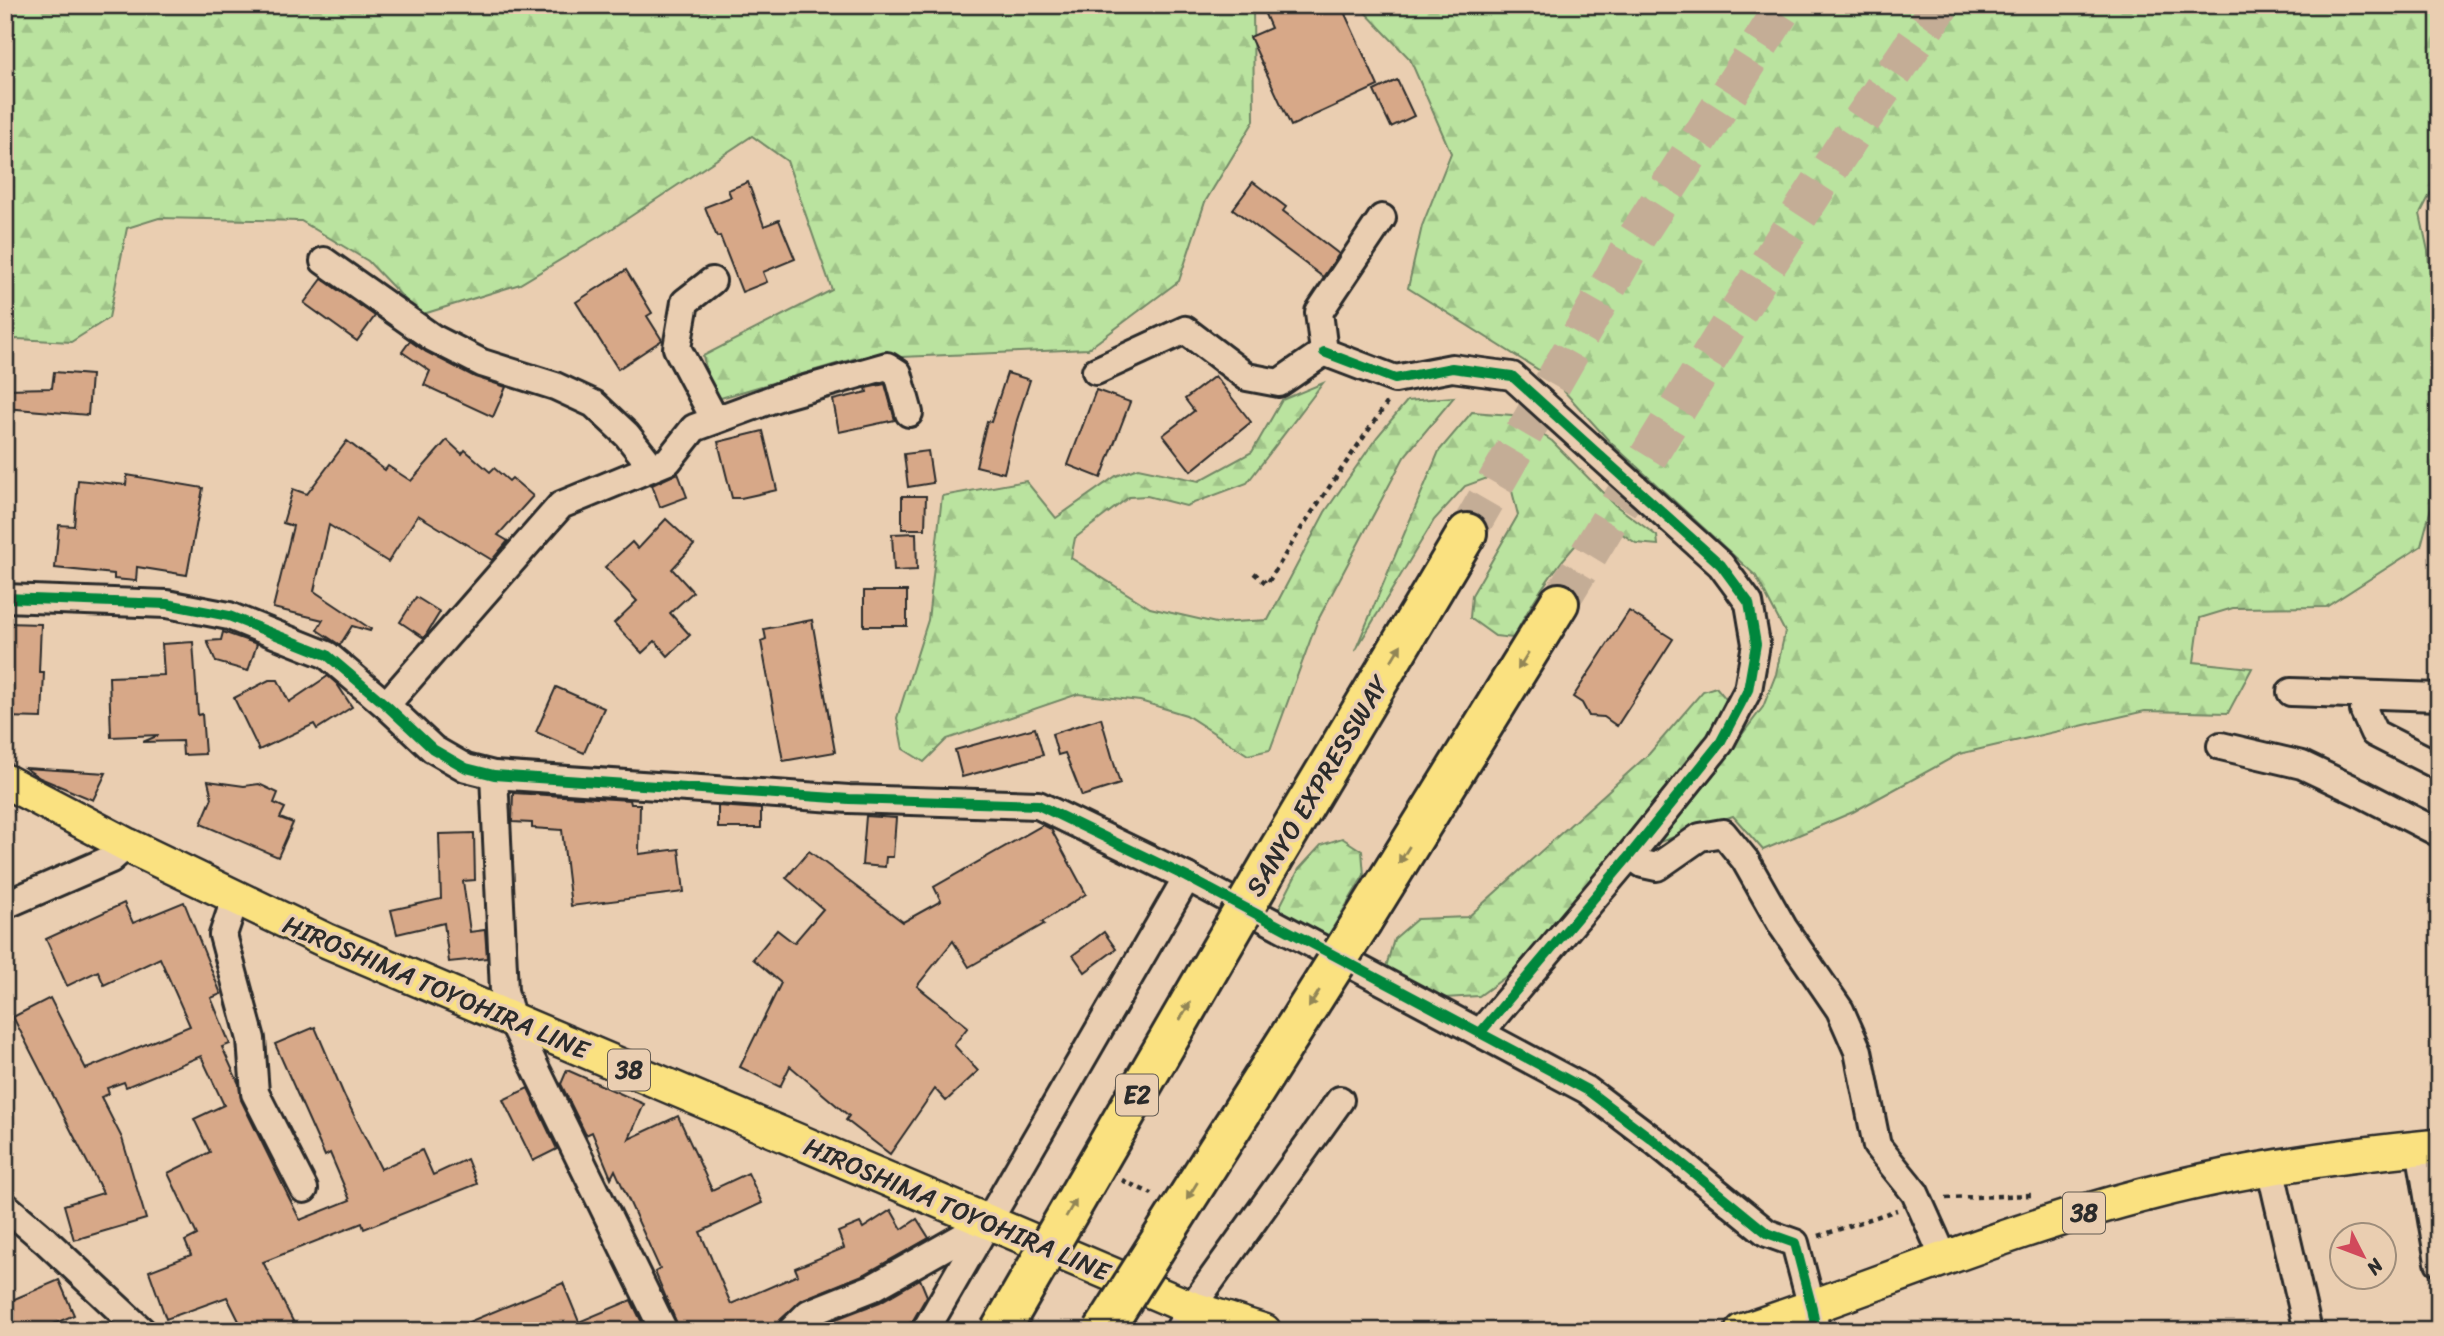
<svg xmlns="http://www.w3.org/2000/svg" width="2444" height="1336" viewBox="0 0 2444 1336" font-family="Sriracha,sans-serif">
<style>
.forest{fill:url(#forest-firs);stroke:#728765;stroke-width:2}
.building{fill:#d7a888;stroke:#2b2b2b;stroke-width:2}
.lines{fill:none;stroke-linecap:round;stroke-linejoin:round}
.highway-tunnel{stroke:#c4ad96;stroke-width:38;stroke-dasharray:38 19;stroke-linecap:butt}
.minor-casing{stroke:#2b2b2b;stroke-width:32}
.major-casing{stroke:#2b2b2b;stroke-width:38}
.highway-casing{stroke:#2b2b2b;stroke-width:44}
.path{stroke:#2b2b2b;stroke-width:4.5;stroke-dasharray:5 5;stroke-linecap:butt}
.minor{stroke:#eaceb1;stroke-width:26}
.major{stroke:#fae180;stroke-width:33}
.highway{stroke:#fae180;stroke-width:38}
.highway-bridge-casing{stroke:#2b2b2b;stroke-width:44;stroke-linecap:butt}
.highway-bridge{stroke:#fae180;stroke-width:38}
.cycleway-casing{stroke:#eaceb1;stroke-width:15}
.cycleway{stroke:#00873e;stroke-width:10}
.oneway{fill:#928656}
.labels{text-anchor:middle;stroke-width:7;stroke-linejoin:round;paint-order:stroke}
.shield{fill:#eaceb1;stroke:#645c53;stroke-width:2}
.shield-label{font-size:24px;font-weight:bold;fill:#2b2b2b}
.street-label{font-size:26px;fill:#2b2b2b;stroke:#eaceb1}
</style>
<defs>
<pattern id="forest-firs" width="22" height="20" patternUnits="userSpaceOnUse" patternTransform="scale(1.75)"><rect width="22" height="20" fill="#bae39f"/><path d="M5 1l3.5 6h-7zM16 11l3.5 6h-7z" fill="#a0c389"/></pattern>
</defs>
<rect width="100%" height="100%" fill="#eaceb1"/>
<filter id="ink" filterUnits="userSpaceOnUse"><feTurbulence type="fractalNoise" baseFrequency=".0143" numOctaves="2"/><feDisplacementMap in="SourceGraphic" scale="14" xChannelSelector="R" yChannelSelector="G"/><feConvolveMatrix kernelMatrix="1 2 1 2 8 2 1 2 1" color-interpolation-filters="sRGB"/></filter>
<g filter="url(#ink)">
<!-- forest -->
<g class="forest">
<polygon points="5,5 1253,5 1254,121 1205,202 1179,281 1088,349 853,359 714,400 703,356 832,290 787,161 752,136 610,230 520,284 420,315 368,261 301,221 159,218 127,228 109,318 71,342 17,339 5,342"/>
<polygon points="1358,5 2439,5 2439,177 2420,214 2428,251 2439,402 2439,478 2421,546 2326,607 2233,608 2200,618 2194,662 2252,668 2228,713 2145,711 1959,754 1853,812 1763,850 1733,816 1660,842 1763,707 1776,674 1785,632 1756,576 1610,442 1553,379 1408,288 1422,226 1451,153 1410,59"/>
<polygon points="1323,383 1247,483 1186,506 1147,496 1129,497 1075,538 1071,558 1150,608 1216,623 1268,620 1325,512 1377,437 1407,401 1454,397 1404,457 1317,622 1270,750 1248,755 1186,715 1140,701 1078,694 947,739 924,762 903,749 897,718 928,620 942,496 1026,481 1056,518 1116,476 1138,468 1199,481 1252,452 1282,400"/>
<path d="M1472 412 1512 415 1552 441 1615 505 1657 536 1658 545 1636 543 1601 520C1562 555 1537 592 1513 638L1495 636 1470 618 1472 595 1518 515 1512 491 1490 477 1465 486 1434 520 1355 651 1439 451Z"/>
<polygon points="1716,687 1726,699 1714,730 1515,970 1479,996 1444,998 1386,967 1394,939 1417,919 1468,917 1649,754 1703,691"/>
<polygon points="1342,838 1362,851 1364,875 1324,943 1276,914 1299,869 1321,845"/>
</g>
<!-- building -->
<g class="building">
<polygon points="1261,5 1341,5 1378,86 1291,126 1250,37 1271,28"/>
<polygon points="1397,80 1414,116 1391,127 1374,91"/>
<polygon points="748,182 764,226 779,220 795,259 763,272 767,282 742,292 720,236 717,237 705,207 731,197 728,190"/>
<polygon points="1253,182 1286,207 1283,211 1339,254 1323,277 1233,209"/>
<polygon points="626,270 652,313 647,316 662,340 618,369 576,302"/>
<polygon points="322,279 375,316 357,341 304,303"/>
<polygon points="410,341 426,352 475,377 506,387 493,417 424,385 430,371 402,352"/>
<polygon points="54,372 91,375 88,415 5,408 5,389 52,388"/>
<polygon points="1007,373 1030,380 1017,420 1004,473 976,466 987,421 991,422"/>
<polygon points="1215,376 1251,422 1191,471 1163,435 1194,411 1185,399"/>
<polygon points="885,384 895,420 839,432 833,400 867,392 866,388"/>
<polygon points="1096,390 1130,402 1101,478 1068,465"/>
<polygon points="763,431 777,490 741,498 732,498 718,442"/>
<polygon points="447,440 462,454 465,450 490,472 494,468 509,481 512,478 533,496 498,535 508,541 492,560 418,515 388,562 329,525 314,591 371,629 370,631 352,626 340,645 317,630 323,620 273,608 293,526 283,523 293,489 307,494 347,441 385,470 388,466 411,481"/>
<polygon points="928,451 933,483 908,487 904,454"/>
<polygon points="678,473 687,497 660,507 652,485"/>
<polygon points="127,475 203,488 187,575 137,567 136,581 114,579 114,574 55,568 59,525 74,526 78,480 126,485"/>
<polygon points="902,496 926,496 925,529 902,529"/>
<polygon points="666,519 694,545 672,569 693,592 670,613 690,635 668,656 655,641 642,653 614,623 637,601 605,567 632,542 638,549"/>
<polygon points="916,533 917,570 894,571 892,534"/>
<rect x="864" y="591" width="43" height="35"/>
<polygon points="416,597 440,612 424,638 400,622"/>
<polygon points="1629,611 1673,639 1617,726 1604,717 1589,716 1582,703 1573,697"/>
<polygon points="812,620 835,752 783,761 761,641 766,639 764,629"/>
<polygon points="5,623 41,624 39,672 44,672 42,718 5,717"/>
<polygon points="223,632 257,644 248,671 216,662 207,641 221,640"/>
<polygon points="193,642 198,715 202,714 205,754 183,755 182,741 143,742 159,735 111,737 109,677 164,675 162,644"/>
<polygon points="328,676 337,684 352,707 317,729 314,724 259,750 234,698 269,680 278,680 289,702"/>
<polygon points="556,687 604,708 584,753 536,732"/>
<polygon points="1101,718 1120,784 1082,796 1065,753 1058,755 1052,734"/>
<polygon points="1035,728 1043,755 962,777 955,750"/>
<polygon points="25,768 106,773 93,800 40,778"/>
<polygon points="208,781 244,786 259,784 278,793 274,803 285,808 280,818 293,823 278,857 201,824 212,798"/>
<polygon points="513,793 630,800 631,804 640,804 639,854 679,849 684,892 571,906 562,830 532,828 532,823 512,822"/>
<polygon points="718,806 761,809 761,828 718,828"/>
<polygon points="866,816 896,818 893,857 886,857 885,867 862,865"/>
<polygon points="1043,825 1051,829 1086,894 1042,922 1044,924 969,967 953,941 917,986 968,1027 954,1045 978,1071 946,1101 935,1089 890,1154 846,1120 849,1116 790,1066 780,1087 740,1067 781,983 753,959 777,930 794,943 823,909 786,878 809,851 903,922 941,901 934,887"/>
<polygon points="474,833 475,880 463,881 470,932 485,930 487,958 449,962 444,923 397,934 391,910 441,899 439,834"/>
<polygon points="184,902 221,994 211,998 230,1044 222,1047 239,1084 241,1100 300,1220 350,1200 330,1153 325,1156 275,1044 315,1027 344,1095 381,1169 422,1150 433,1175 467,1159 477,1184 364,1229 362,1223 263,1262 298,1331 244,1331 227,1297 166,1319 149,1271 191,1255 185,1241 197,1235 168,1173 210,1152 194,1119 224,1105 201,1056 126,1087 124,1082 107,1088 109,1094 101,1097 122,1138 146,1219 74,1240 64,1205 103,1193 13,1017 50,998 86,1069 190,1026 160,958 104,985 98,971 67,986 46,939 124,903 133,923"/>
<polygon points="1104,932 1116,949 1085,972 1073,955"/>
<polygon points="567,1070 644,1104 629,1139 678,1116 712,1190 748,1173 762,1203 700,1232 731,1304 798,1275 795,1268 844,1248 838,1232 860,1223 863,1228 891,1210 902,1229 917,1219 929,1238 865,1274 803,1299 780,1320 776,1331 680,1331 655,1272 660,1269 615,1170 611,1178 592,1132 586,1135 561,1084"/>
<polygon points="528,1088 557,1149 533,1161 503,1100"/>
<polygon points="920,1279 927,1296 912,1322 892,1331 814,1331 818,1326 880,1302"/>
<polygon points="59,1280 74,1315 38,1331 19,1331 16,1324 5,1328 5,1303"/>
<polygon points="563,1283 579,1322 631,1300 646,1331 447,1331"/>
</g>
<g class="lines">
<!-- highway-tunnel -->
<g class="highway-tunnel">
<polyline points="1467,533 1634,241 1785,5"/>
<path d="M1559 603C1682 401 1804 198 1941 5"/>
</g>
<!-- minor casing -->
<g class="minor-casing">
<g id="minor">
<polyline points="324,261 433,338 482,363 555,386 594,404 627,435 652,467"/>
<polyline points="712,281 685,302 677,348 715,420"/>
<polyline points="1324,352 1395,379 1452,368 1512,376 1721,565 1749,603 1756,644 1748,690 1720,743 1630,855 1480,1033"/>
<polyline points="1324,352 1319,312 1382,218"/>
<polyline points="1096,371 1185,330 1247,377 1279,383 1324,352"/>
<polyline points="5,598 167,604 229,616 327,655 386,705 433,749 466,768 494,775 849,799 1038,805 1187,877 1587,1090 1657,1143 1767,1233 1795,1243 1812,1308 1816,1331"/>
<polyline points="2291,692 2439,697"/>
<polyline points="2367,695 2364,711 2374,733 2439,766"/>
<polyline points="386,705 561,505 668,461 694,428 781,396 887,366 898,373 909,413"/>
<polyline points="2221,746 2302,765 2361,793 2439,833"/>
<polyline points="494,775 504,991 512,1020 664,1331"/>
<polyline points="1630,855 1643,864 1657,867 1700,837 1723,833 1745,860 1783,927 1840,1010 1858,1051 1877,1146 1915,1193 1945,1260"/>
<polyline points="235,899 223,935 251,1039 255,1093 304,1189"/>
<polyline points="5,905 111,859 127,845"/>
<polyline points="2420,1148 2439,1262"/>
<polyline points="2270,1167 2308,1331"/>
<polyline points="5,1206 46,1241 142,1331"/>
<polyline points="791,1331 809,1313 872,1288 987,1223"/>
<polyline points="925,1331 1187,877"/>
<polyline points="1178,1331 1191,1308 1340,1100"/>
</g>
</g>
<!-- major casing -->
<g class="major-casing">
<g id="major">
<polyline points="5,781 127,845 325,940 1191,1308 1264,1331"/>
<path d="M1742 1331C1880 1285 2015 1227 2155 1192 2248 1168 2344 1155 2439 1146"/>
</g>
</g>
<!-- highway casing -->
<g class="highway-casing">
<g id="highway">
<polyline points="1273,859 1467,533"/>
<polyline points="1363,920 1559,603"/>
</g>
</g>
<!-- path -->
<g class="path">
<polyline points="1254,573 1267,584 1304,524 1387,403"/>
<polyline points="1122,1180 1152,1194"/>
<polyline points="1946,1198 2032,1195"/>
<polyline points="1819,1236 1897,1210"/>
</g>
<!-- minor -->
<use href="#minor" class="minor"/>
<!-- major -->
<use href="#major" class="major"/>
<!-- highway -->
<use href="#highway" class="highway"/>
<!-- highway-bridge casing -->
<g class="highway-bridge-casing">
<g id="highway-bridge">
<polyline points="1000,1331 1273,859"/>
<polyline points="1103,1331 1363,920"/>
</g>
</g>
<!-- highway-bridge -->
<use href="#highway-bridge" class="highway-bridge"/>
<!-- cycleway casing -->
<g class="cycleway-casing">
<g id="cycleway">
<polyline points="1324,352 1395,379 1452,368 1512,376 1721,565 1749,603 1756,644 1748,690 1720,743 1630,855 1480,1033"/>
<polyline points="5,598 167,604 229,616 327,655 386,705 433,749 466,768 494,775 849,799 1038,805 1187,877 1587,1090 1657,1143 1767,1233 1795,1243 1812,1308 1816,1331"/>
</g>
</g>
<!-- cycleway -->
<use href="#cycleway" class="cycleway"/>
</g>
<!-- one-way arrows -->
<defs><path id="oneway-solid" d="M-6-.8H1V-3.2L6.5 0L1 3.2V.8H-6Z" transform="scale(1.75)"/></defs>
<g class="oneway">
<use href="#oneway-solid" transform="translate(1396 653) rotate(-59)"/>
<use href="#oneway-solid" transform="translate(1523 661) rotate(122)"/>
<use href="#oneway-solid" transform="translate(1404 855) rotate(122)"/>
<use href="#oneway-solid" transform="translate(1314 999) rotate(122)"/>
<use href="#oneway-solid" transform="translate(1185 1011) rotate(-60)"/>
<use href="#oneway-solid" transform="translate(1192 1191) rotate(122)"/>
<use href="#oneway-solid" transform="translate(1071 1208) rotate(-60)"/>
</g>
</g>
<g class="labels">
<!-- shield labels -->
<g class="shield">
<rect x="608" y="1049.5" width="42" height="41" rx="5"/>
<rect x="1116" y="1074.5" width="42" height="41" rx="5"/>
<rect x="2063" y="1192.5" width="42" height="41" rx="5"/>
</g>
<g class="shield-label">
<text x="629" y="1078">38</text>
<text x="1137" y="1103">E2</text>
<text x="2084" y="1221">38</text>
</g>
<!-- street labels -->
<g class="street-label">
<text transform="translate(1317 786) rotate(-59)" y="9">SANYO EXPRESSWAY</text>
<text transform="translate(436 987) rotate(23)" y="9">HIROSHIMA TOYOHIRA LINE</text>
<text transform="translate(957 1209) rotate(23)" y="9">HIROSHIMA TOYOHIRA LINE</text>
</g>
</g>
<!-- margin -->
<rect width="2444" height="1336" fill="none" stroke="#eaceb1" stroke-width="28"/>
<rect x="14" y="14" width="2416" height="1308" fill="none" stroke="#2b2b2b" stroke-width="2.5" filter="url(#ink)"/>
<!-- north arrow -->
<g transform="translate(2363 1256) rotate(132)"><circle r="33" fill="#eaceb1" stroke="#9e8d7b" stroke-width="2"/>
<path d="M0-5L12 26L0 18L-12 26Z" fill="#d1495b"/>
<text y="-10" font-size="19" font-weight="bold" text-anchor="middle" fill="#2b2b2b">N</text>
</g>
</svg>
